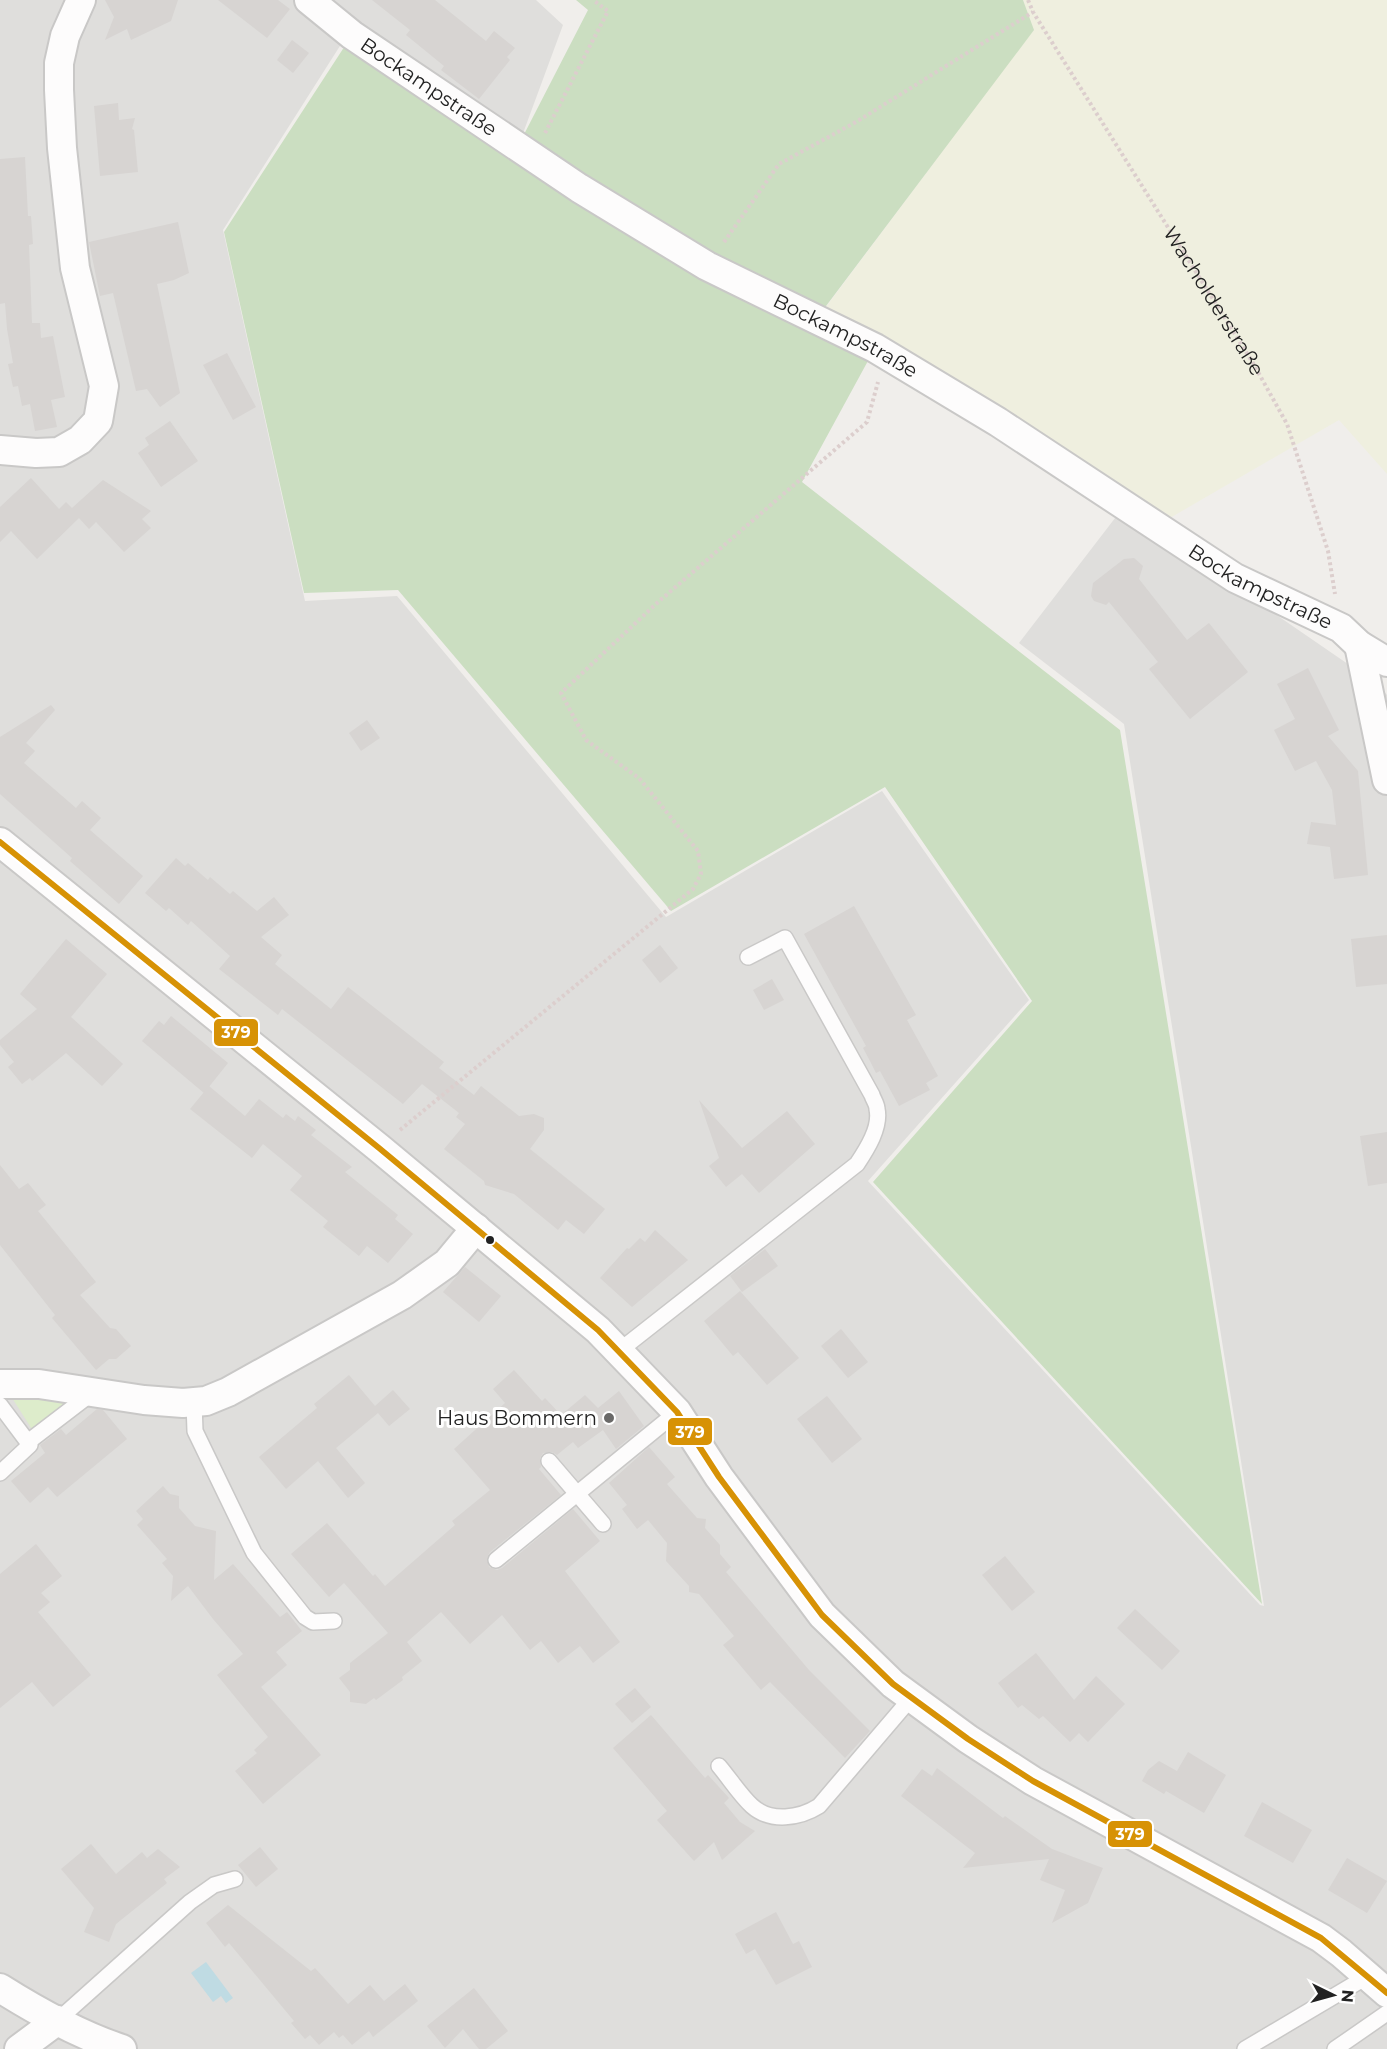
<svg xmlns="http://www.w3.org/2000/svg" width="1387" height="2049" viewBox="0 0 1387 2049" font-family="Montserrat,sans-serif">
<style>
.residential{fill:#dfdedc}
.farmland{fill:#efefdf}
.grass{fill:#ddeccb}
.forest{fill:#cbdec1}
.water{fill:#bfdbe3}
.building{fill:#d7d4d2}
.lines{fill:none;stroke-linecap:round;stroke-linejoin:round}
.service-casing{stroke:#c9c8c7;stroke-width:18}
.minor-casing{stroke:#c9c8c7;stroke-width:32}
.path{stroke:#dccecd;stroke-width:4;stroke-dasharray:3 3;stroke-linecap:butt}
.service{stroke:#fdfcfc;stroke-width:15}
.minor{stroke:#fdfcfc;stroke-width:28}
.bus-1-casing{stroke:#fff;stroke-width:10}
.bus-1{stroke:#d79205;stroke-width:6}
.bus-dot{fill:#222;stroke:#fff;stroke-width:2}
.poi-dot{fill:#6a6968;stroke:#fff;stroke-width:2}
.labels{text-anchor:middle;stroke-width:6;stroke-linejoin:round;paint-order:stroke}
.street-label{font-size:20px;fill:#222;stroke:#fff}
.poi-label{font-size:20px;fill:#222;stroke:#fff;text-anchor:end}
.line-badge{stroke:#fff;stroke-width:2}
.badge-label{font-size:16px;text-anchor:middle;font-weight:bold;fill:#fff}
</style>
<rect width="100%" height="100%" fill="#f0eeeb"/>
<!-- residential -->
<polygon class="residential" points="0,0 536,0 563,25 522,136 352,27 223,230 305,601 397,596 666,917 882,791 1029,1000 868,1181 1260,1605 1264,1606 1124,724 1019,643 1122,509 1377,684 1387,695 1387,2049 0,2049"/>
<!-- farmland -->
<polygon class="farmland" points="1023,0 1387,0 1387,474 1339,420 1163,522 817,319 1033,30"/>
<!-- grass -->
<polygon class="grass" points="9,1393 76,1395 33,1431"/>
<!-- forest -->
<polygon class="forest" points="576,0 1023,0 1034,30 817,318 875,348 802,482 1120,730 1262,1604 873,1182 1032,1001 885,787 671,911 398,590 304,593 224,232 352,35 517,148 588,10"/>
<!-- water -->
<polygon class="water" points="206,1962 233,1998 226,2003 221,1996 213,2002 191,1973"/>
<!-- building -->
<g class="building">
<polygon points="105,0 178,0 171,21 131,40 127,29 105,40 114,17"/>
<polygon points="218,0 278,0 290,9 267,38"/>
<polygon points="372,0 435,0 486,41 494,31 515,48 507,57 510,60 479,99 441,70 444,66 406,35 410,30"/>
<polygon points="292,40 309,53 293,73 277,60"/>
<polygon points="118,103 119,120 135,118 132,129 134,130 138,172 100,176 94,106"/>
<polygon points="25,157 28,216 31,216 33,244 29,245 32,323 40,323 41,338 53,336 65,397 51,400 57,427 35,431 30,404 22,406 18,386 13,387 8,364 13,363 7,329 5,303 0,304 0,159"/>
<polygon points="178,222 189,273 174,280 157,284 180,393 160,407 147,389 136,391 113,293 100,296 89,242"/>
<polygon points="227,353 256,407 233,420 203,365"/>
<polygon points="170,421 198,461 161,487 138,453 149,445 145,438"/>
<polygon points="31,478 59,509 66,502 72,508 103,480 151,511 142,519 151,528 124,552 96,522 89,529 79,518 37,559 11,531 0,542 0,507"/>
<polygon points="1134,558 1143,566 1139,579 1187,640 1209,623 1248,672 1190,719 1149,669 1158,662 1109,602 1106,605 1094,601 1091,596 1093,583 1124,559"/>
<polygon points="1308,668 1339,730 1328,736 1358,771 1368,875 1334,879 1330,847 1307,844 1311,822 1336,825 1332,790 1316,761 1295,771 1274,730 1295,719 1277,684"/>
<polygon points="51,705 55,710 26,743 35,751 24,763 76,808 82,801 101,818 90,830 143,876 119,904 70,861 72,858 0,794 0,737"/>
<polygon points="367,720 380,738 361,751 349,733"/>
<polygon points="176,858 185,866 188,863 208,880 210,877 230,894 233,891 257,911 274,897 289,915 261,937 282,955 275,964 331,1009 348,987 444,1062 439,1068 474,1095 481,1086 519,1116 534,1114 544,1118 544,1130 530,1149 605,1209 584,1234 566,1220 558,1230 514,1194 485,1185 484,1181 444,1149 465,1124 456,1117 459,1113 422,1084 403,1104 282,1009 278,1015 219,969 230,956 191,921 188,925 169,908 166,911 145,893"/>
<polygon points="854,906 916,1015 907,1020 938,1076 926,1083 930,1090 899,1106 880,1071 876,1073 870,1061 863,1048 866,1046 804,934"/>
<polygon points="1387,935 1387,984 1356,987 1351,939"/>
<polygon points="66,939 107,974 71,1017 123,1064 102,1086 66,1053 32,1081 30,1078 22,1084 8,1067 14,1062 0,1045 0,1040 37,1009 20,994"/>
<polygon points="660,945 678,968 660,983 642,960"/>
<polygon points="772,979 784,1000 764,1010 753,990"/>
<polygon points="171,1016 228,1063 204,1093 142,1041 159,1021 164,1025"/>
<polygon points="209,1086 245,1116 259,1099 283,1118 286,1114 295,1121 298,1116 316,1130 311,1135 352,1167 345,1172 398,1215 395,1219 413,1234 388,1263 367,1246 359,1256 323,1227 328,1221 290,1190 302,1176 263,1144 252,1158 190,1109"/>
<polygon points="699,1100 742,1148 787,1111 815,1144 759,1193 742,1174 726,1187 709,1166 719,1158"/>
<polygon points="1387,1132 1387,1183 1368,1186 1360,1136"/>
<polygon points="0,1165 19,1189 28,1183 46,1205 38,1211 96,1282 80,1295 110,1328 116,1329 131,1346 116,1359 109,1359 96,1370 52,1318 55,1315 0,1245"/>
<polygon points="655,1230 688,1260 632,1307 600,1278 627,1248 629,1249 640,1238 645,1242"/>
<polygon points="765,1249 778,1266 742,1292 730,1276"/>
<polygon points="465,1267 501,1296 479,1322 443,1292"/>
<polygon points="740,1291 799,1358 767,1385 738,1352 733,1356 704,1321"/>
<polygon points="841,1329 868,1362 848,1378 821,1346"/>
<polygon points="514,1370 542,1401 545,1398 561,1415 585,1395 598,1408 619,1391 644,1426 616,1449 603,1430 578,1448 573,1442 557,1455 552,1452 543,1453 540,1458 541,1467 539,1469 561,1495 490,1552 487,1557 489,1567 497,1570 502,1568 573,1509 600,1541 565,1571 620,1642 593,1663 580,1646 558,1663 541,1641 530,1650 502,1615 470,1644 441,1612 407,1642 422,1661 402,1677 403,1680 376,1700 374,1698 366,1704 350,1702 350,1692 339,1678 350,1670 350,1663 388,1633 344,1583 329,1597 291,1554 327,1523 373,1576 375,1574 385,1586 455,1525 452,1521 490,1490 454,1449 505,1403 493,1389"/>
<polygon points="349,1375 375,1406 393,1390 410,1409 389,1426 378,1413 336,1448 365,1483 348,1498 318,1461 286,1489 259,1457 317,1408 314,1404"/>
<polygon points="827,1396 862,1439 832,1463 797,1419"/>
<polygon points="97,1409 103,1410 127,1439 57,1497 48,1487 30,1503 11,1481 45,1453 40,1445 61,1429 66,1435"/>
<polygon points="649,1447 675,1477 667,1484 697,1518 706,1519 705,1528 720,1545 720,1554 731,1567 726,1572 809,1670 870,1731 845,1758 770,1682 761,1690 723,1645 734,1636 699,1594 689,1592 689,1586 666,1561 667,1543 648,1520 637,1529 622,1509 627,1505 609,1483"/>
<polygon points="163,1486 170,1494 179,1496 179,1508 195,1526 216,1531 214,1580 233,1564 280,1617 287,1612 302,1631 276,1652 287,1665 261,1687 321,1755 263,1804 235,1771 257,1753 254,1750 268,1737 217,1675 243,1654 213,1619 188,1586 171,1601 173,1576 162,1563 167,1559 137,1525 143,1519 136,1511"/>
<polygon points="36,1544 62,1576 41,1593 50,1602 38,1612 91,1675 53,1707 32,1682 0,1708 0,1574"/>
<polygon points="1005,1556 1035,1592 1012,1611 982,1575"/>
<polygon points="1135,1609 1180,1651 1162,1670 1117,1628"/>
<polygon points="1036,1653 1074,1700 1096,1676 1125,1704 1088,1742 1079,1733 1070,1742 1043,1716 1039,1719 1022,1705 1018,1708 998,1683"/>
<polygon points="635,1688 651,1707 632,1723 615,1704"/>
<polygon points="651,1715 705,1778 708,1775 729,1798 724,1803 740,1822 755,1831 722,1860 714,1842 694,1861 657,1820 667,1811 613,1748"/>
<polygon points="1188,1752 1226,1775 1204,1813 1166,1791 1164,1794 1142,1781 1148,1770 1159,1761 1177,1771"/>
<polygon points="937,1768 1003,1818 1005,1816 1052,1849 1103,1868 1088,1903 1052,1923 1065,1890 1040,1880 1049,1859 963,1868 975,1853 901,1796 922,1769 932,1776"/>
<polygon points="1262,1802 1312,1830 1293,1863 1244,1836"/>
<polygon points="91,1844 116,1874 142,1852 147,1858 158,1849 180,1867 164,1879 167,1883 116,1924 109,1942 84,1932 94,1908 61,1869"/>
<polygon points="260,1847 278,1869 256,1887 238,1865"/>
<polygon points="1347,1858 1387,1881 1367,1913 1328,1890"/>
<polygon points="228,1905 311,1971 315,1968 348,2004 370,1985 384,2001 405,1984 418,2001 373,2037 369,2031 352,2045 343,2035 339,2038 334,2032 319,2045 310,2035 305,2039 291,2023 294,2021 229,1943 225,1947 206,1923"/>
<polygon points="776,1912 793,1944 799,1941 812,1967 776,1985 755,1949 746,1954 735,1934"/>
<polygon points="474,1988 508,2031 486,2049 479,2049 463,2029 445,2048 427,2026"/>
</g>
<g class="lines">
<!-- service casing -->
<g class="service-casing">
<g id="service">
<path d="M619 1351 857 1164C867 1149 881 1127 877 1109 877 1104 873 1099 872 1095L785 938 748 957"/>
<polyline points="194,1403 195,1431 254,1553 305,1617 313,1622 334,1621"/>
<polyline points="0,1405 30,1445 0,1473"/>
<polyline points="28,1442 92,1393"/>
<polyline points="549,1461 603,1524"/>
<polyline points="496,1560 677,1412"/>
<path d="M719 1766C730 1779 740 1795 752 1806 771 1823 800 1818 819 1806L912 1697"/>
<polyline points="58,2020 190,1902 214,1885 235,1879"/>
<polyline points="1245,2049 1368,1976"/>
<polyline points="1335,2049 1387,2013"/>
</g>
</g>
<!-- minor casing -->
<g class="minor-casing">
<g id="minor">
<path id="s2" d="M309 0 352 35 579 188 707 266 875 348 998 422 1235 578 1341 628 1359 645 1387 662"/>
<polyline points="0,450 36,453 59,452 80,440 98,421 104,386 75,268 62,148 59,90 59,63 65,36 81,0"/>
<polyline points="1359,645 1387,780"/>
<polyline points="0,842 379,1148 598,1330 677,1412 719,1477 822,1615 893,1684 968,1739 1033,1781 1321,1938 1341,1953 1387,1993"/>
<polyline points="0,1384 39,1384 144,1400 183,1403 206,1401 228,1392 402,1295 447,1263 476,1228"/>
<path d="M0 1988C38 2012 80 2035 122 2049"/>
<polyline points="19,2049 58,2020"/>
</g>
</g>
<!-- path -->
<g class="path">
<path id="s1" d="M1028 0 1033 12 1253 363 1287 424 1328 551 1335 594"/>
<polyline points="545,133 608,11 593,0"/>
<polyline points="724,242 779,164 856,122 1033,12"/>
<polyline points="400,1130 693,889 701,874 698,851 639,778 586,740 561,693 657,603 867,422 878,382"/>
</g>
<!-- service -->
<use href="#service" class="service"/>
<!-- minor -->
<use href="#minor" class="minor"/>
<!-- bus-1 casing -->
<g class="bus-1-casing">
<polyline id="bus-1" points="0,842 379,1148 598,1330 677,1412 719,1477 822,1615 893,1684 968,1739 1033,1781 1321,1938 1387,1993"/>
</g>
<!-- bus-1 -->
<use href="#bus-1" class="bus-1"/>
</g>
<!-- markers -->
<circle class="bus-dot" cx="490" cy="1240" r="5"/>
<circle class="poi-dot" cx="609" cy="1418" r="6"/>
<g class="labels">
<!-- street labels -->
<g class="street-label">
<text dy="7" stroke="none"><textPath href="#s2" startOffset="148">Bockampstraße</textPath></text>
<text dy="7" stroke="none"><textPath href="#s1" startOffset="354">Wacholderstraße</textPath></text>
<text dy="7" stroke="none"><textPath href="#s2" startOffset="634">Bockampstraße</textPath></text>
<text dy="7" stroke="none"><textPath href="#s2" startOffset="1120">Bockampstraße</textPath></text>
</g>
<!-- poi labels -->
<g class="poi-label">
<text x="597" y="1425">Haus Bommern</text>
</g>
</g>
<g class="line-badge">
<rect x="213" y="1018" width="46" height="29" rx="6" fill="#d79205"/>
<rect x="667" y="1417" width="46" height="29" rx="6" fill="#d79205"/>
<rect x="1107" y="1820" width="46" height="28" rx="6" fill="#d79205"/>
</g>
<g class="badge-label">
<text x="236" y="1038">379</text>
<text x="690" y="1438">379</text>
<text x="1130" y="1840">379</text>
</g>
<!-- north arrow -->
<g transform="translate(1333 1995) rotate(95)" stroke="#ffffff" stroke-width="4.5" paint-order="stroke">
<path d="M0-4.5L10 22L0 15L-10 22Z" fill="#222222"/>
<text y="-9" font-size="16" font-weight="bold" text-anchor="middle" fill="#222222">N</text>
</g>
</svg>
